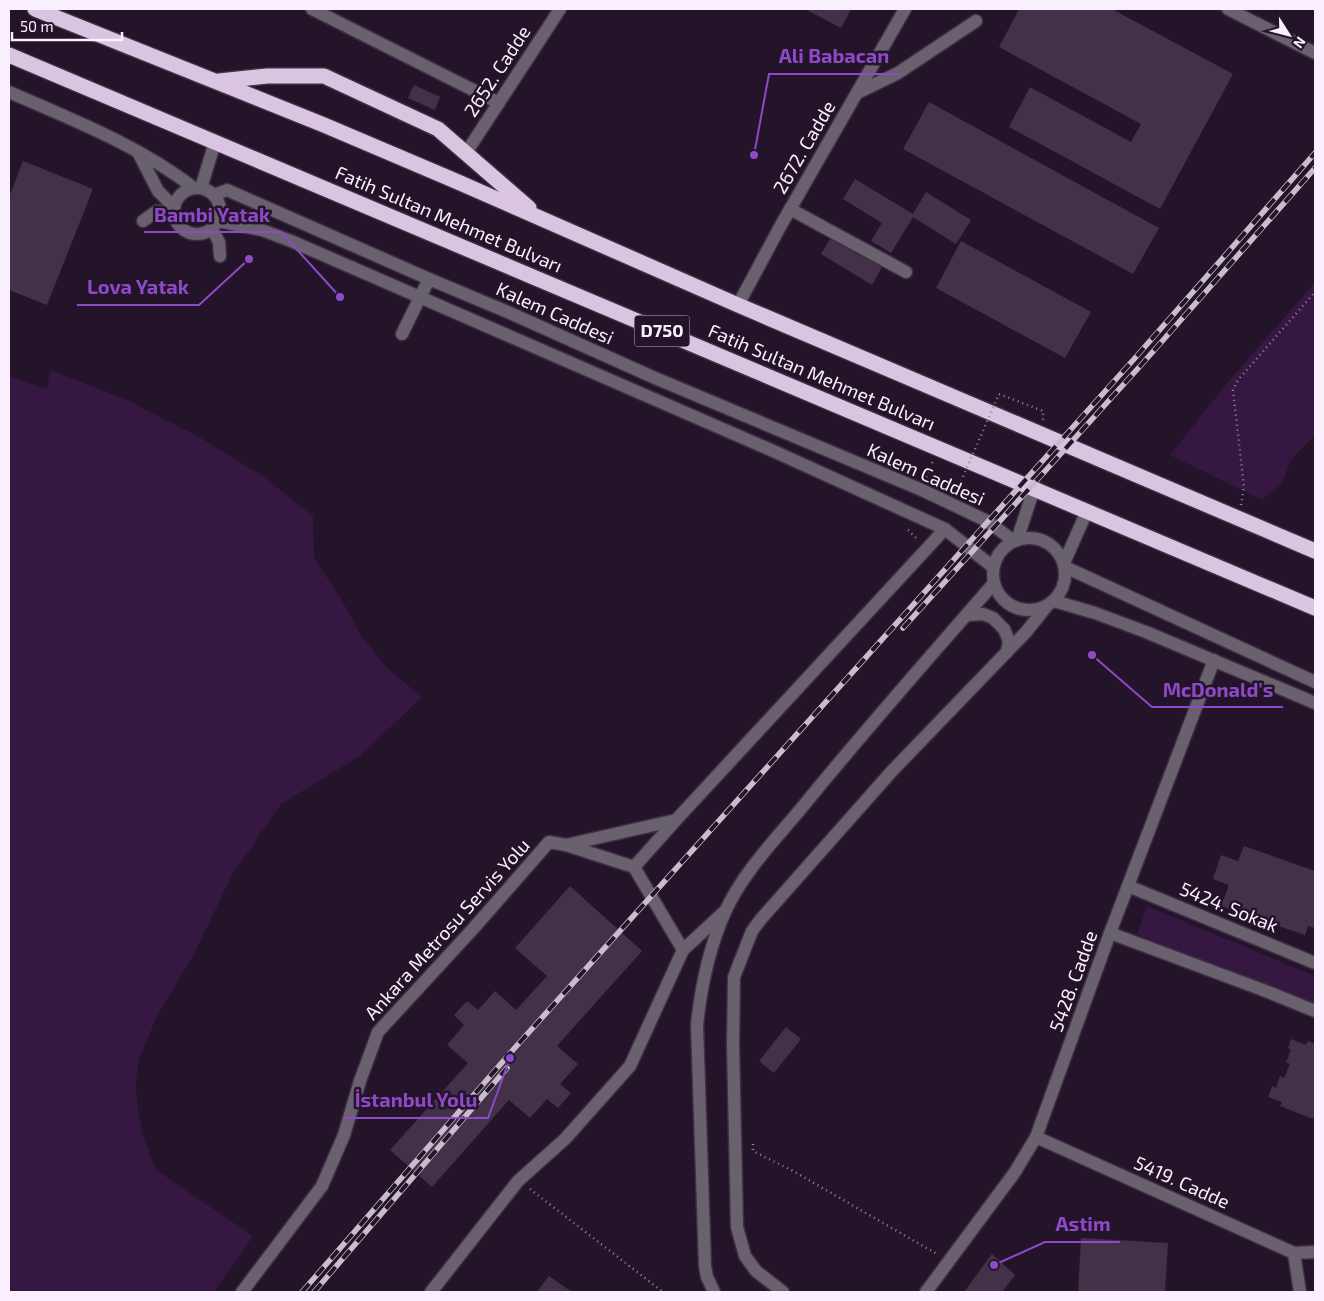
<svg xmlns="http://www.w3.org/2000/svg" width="1324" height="1301" viewBox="0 0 1324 1301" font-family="'Exo 2',sans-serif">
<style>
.green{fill:#351741}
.building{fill:#423149}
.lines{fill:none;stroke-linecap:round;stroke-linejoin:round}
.minor-casing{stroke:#3e2e43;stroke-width:15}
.highway-casing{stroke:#3e2e43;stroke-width:18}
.path{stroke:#948799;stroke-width:2.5;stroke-dasharray:1 4;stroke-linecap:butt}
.minor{stroke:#69616d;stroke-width:12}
.highway{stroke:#d9c5e2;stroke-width:15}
.rail-casing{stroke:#c9bdcd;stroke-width:5.5}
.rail{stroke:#24142a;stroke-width:4;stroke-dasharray:11;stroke-linecap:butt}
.path-bridge{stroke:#948799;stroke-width:2.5;stroke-dasharray:1 4;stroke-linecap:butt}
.labels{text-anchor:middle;stroke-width:5;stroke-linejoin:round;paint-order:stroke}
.shield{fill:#24142a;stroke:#baadbe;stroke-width:1}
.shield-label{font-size:18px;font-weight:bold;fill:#faeffe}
.street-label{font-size:19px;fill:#faeffe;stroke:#24142a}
.leader{fill:none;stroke:#8e49c8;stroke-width:2}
.callout-dot{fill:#8e49c8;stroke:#24142a;stroke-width:2}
.callout-label{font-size:20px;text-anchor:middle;font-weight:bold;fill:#8e49c8;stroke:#24142a;stroke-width:5;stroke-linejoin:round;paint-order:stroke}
</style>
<rect width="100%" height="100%" fill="#24142a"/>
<!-- green -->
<g class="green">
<polygon points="1315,282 1315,435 1291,460 1282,483 1262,500 1170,455 1228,382"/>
<polygon points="50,370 129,401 199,437 264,477 313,516 314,558 340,597 362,637 388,669 422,697 360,756 281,804 232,875 195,952 158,1014 139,1059 136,1082 137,1103 143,1136 156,1170 253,1236 214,1292 9,1292 9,376 47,389"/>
<polygon points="1147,906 1315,976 1315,1007 1137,934"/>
</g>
<!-- building -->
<g class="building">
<polygon points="805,9 851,9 841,28"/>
<polygon points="1019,9 1112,9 1233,74 1160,209 1009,127 1030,87 1131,142 1141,124 999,47"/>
<polygon points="414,85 440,97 435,110 408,98"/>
<polygon points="929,102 1159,228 1133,274 903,149"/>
<polygon points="23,161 93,189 47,305 9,290 9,197"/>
<polygon points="855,179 913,214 926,192 971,220 956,244 913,217 891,253 871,241 882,223 843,199"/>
<polygon points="832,236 882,267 872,285 821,254"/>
<polygon points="961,241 1091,312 1065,358 936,288"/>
<polygon points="1244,846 1315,871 1315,928 1308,926 1305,935 1221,906 1229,885 1213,879 1221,855 1238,861"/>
<polygon points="570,886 642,951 557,1046 578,1064 560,1084 571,1093 558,1108 547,1099 530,1118 509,1100 432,1187 390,1150 468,1063 447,1045 464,1025 454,1015 467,1001 478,1010 495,991 516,1010 547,976 515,948"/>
<polygon points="786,1027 801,1039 774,1073 759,1061"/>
<polygon points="1291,1039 1306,1045 1308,1041 1315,1044 1315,1114 1313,1119 1280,1106 1282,1102 1268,1097 1272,1086 1276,1088 1280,1076 1284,1078 1290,1064 1286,1062 1291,1050 1288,1048"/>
<polygon points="1081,1238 1168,1243 1165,1292 1078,1292"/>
<polygon points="992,1254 1015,1275 1002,1292 964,1292"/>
<polygon points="549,1276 572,1292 537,1292"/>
</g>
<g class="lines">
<!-- minor casing -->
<g class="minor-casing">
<g id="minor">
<polyline points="312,9 499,103"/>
<polyline points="1228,9 1315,53"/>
<path d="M9 92C73 120 138 145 194 188"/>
<polyline points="857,93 898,73 976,21"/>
<polyline points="138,152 158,191 174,207"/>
<polyline points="466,153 560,9"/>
<circle cx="197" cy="211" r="23"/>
<polyline points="201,188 215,142"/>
<polyline points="214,195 227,190 429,279 510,313 655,378 922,490 987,521 1014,541"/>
<polyline points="790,209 906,272"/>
<polyline points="143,221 157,211 173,212"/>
<polyline points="218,221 262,230 291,241 771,450 945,529 993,567"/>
<polyline points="212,229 219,242 220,256"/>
<polyline points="738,305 781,225 905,9"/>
<polyline points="402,334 429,279"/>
<circle cx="1029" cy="574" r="36"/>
<polyline points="1017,540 1034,489"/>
<polyline points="1064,563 1087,511"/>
<polyline points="1065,567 1315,682"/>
<polyline points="1054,601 1095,613 1146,632 1315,703"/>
<polyline points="967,615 983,614 993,618 1004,629 1009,641 1007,652"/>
<polyline points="676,820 634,867 683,950"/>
<polyline points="566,845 676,820 945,529"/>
<polyline points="1128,886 1315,963"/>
<polyline points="1110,933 1263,990 1315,1011"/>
<polyline points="1036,1137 1294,1253 1315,1252"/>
<polyline points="1294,1253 1300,1292"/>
<polyline points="242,1292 322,1186 344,1135 360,1081 378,1032 472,930 549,842 566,845 634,867"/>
<polyline points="431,1292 518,1181 565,1139 630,1066 683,950 724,912"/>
<path d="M714 1292 707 1277 705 1266 697 1025C701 986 709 948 725 912 743 872 776 839 804 805 865 730 930 657 994 583"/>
<polyline points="783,1292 756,1271 745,1256 737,1227 733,1044 734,977 752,931 761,919 892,771 1026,632 1046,607"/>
<polyline points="926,1292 1015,1172 1036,1137 1110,933 1214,660"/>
</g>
</g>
<!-- highway casing -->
<g class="highway-casing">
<g id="highway">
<polyline points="35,9 324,125 458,182 738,305 1315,551"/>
<polyline points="9,55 1315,608"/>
<polyline points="219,81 267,76 324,76 438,129 529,208"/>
</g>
</g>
<!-- path -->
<g class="path">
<polyline points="999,394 1043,411 1043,420"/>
<polyline points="926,477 933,461"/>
<polyline points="1241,505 1244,487 1233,390 1238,380 1315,292"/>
<polyline points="908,530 918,540"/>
<polyline points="753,1144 753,1151 793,1171 937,1254"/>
<polyline points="530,1189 663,1292"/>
</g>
<!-- minor -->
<use href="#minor" class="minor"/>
<!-- highway -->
<use href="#highway" class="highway"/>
<!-- rail casing -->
<g class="rail-casing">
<g id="rail">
<polyline points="903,628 1142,364 1315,168"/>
<polyline points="302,1292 512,1051 1135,358 1315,153"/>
<polyline points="314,1292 507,1068"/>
</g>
</g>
<!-- rail -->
<use href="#rail" class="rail"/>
<!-- path-bridge -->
<polyline class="path-bridge" points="955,495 999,394"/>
</g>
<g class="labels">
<!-- shield labels -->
<rect class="shield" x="634.5" y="315.5" width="55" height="31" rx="4"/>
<g class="shield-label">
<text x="662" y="337">D750</text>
</g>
<!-- street labels -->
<g class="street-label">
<text transform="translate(497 71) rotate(-57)" y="7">2652. Cadde</text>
<text transform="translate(804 147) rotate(-60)" y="7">2672. Cadde</text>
<text transform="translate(449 219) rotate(23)" y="7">Fatih Sultan Mehmet Bulvarı</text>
<text transform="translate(555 313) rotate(24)" y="7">Kalem Caddesi</text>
<text transform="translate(822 377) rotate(23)" y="7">Fatih Sultan Mehmet Bulvarı</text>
<text transform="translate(926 474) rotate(24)" y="7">Kalem Caddesi</text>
<text transform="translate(1229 907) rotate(22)" y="7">5424. Sokak</text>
<text transform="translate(447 929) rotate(-48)" y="7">Ankara Metrosu Servis Yolu</text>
<text transform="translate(1073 981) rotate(-70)" y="7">5428. Cadde</text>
<text transform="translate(1182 1182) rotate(24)" y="7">5419. Cadde</text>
</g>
</g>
<!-- callouts -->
<path class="leader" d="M754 155L769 74H900M340 297L281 232H144M249 259L199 305H77M1092 655L1152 707H1283M510 1058L488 1118H344M994 1265L1045 1242H1120"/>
<g class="callout-dot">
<circle cx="754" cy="155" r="5"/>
<circle cx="340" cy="297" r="5"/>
<circle cx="249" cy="259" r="5"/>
<circle cx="1092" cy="655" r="5"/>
<circle cx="510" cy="1058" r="5"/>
<circle cx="994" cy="1265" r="5"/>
</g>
<g class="callout-label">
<text x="834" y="63">Ali Babacan</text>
<text x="212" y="222">Bambi Yatak</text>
<text x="138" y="294">Lova Yatak</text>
<text x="1218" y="697">McDonald's</text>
<text x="416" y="1107">İstanbul Yolu</text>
<text x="1083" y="1231">Astim</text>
</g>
<!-- border -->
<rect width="1324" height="1301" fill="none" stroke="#faeffe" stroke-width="20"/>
<!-- north arrow -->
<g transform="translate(1289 35) rotate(126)" stroke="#24142a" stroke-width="4" paint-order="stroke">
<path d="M0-4L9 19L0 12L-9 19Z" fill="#faeffe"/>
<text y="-8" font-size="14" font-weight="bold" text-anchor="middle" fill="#faeffe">N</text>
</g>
<!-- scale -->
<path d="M12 32v8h110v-8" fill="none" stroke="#faeffe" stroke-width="2.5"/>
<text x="20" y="32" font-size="15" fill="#faeffe" stroke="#24142a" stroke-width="4" paint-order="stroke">50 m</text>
</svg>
